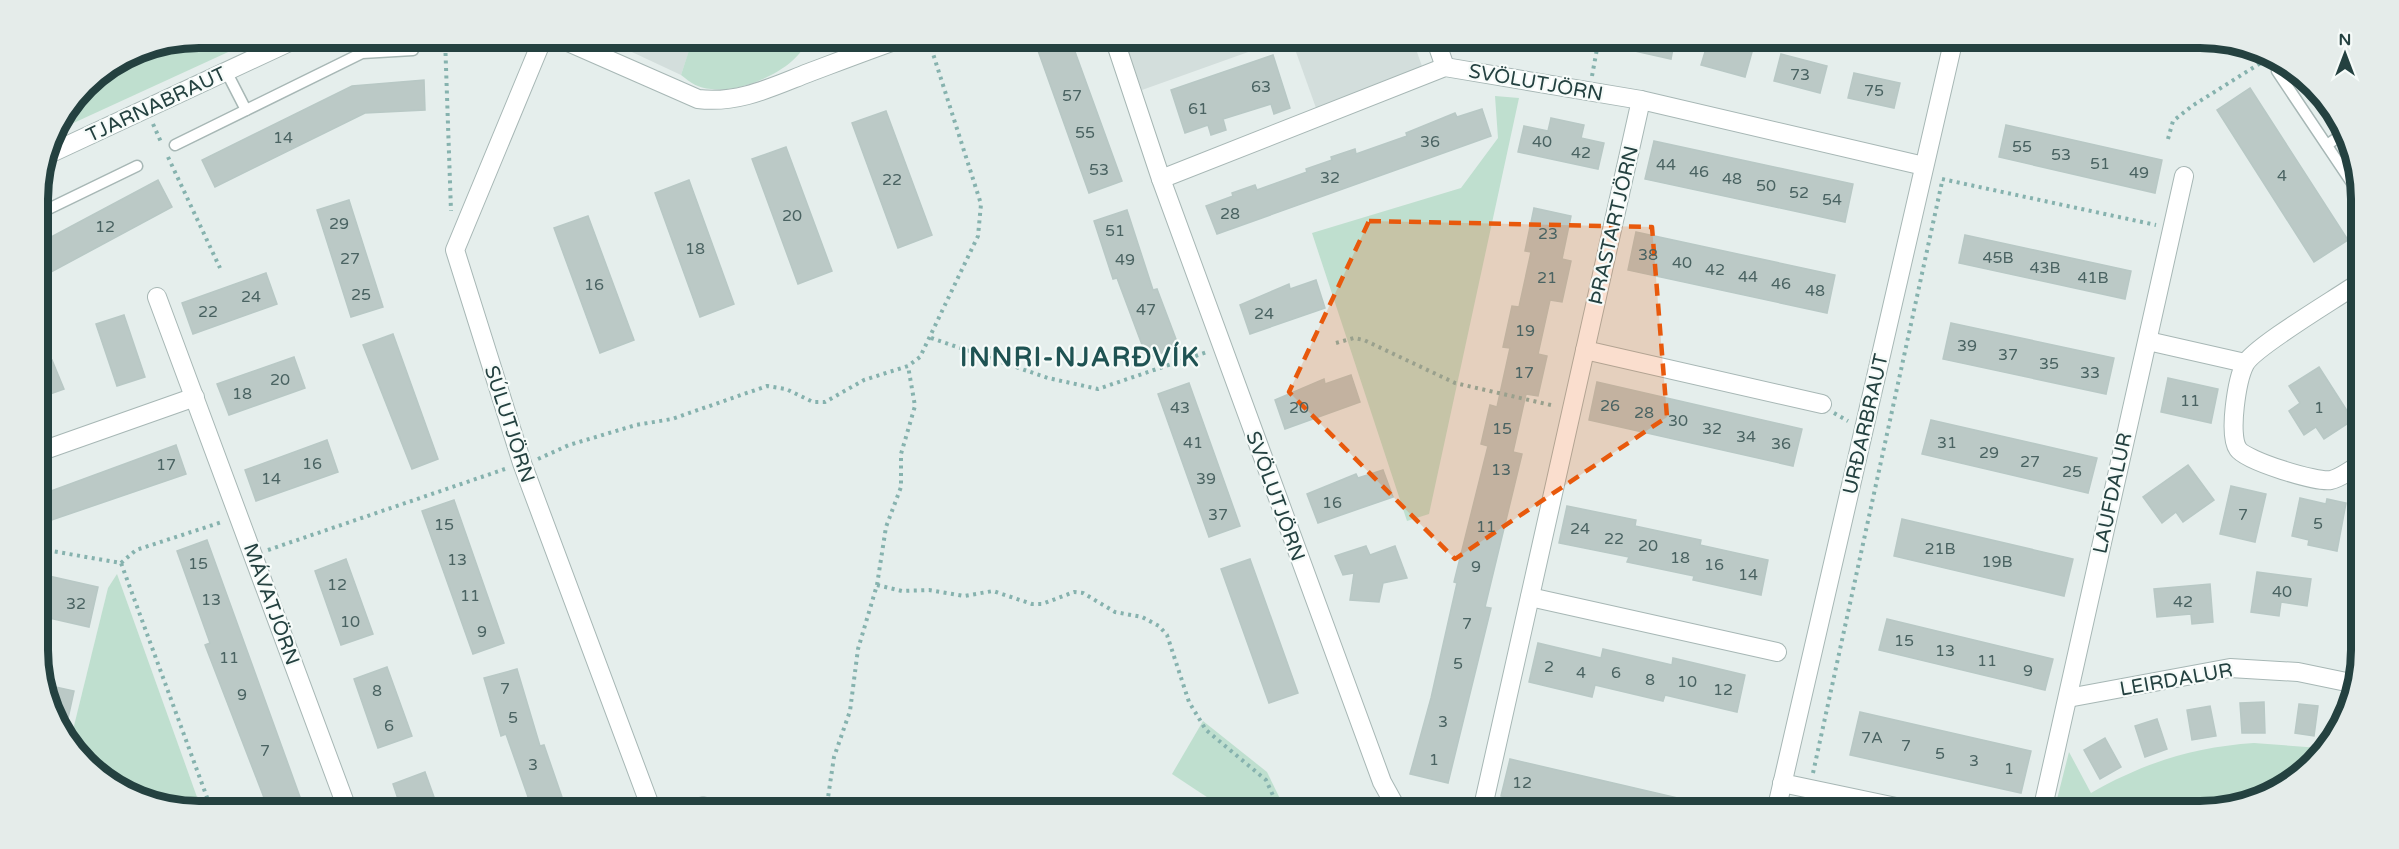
<svg xmlns="http://www.w3.org/2000/svg" width="2399" height="849" viewBox="0 0 2399 849" font-family="'Varela Round',sans-serif">
<style>
.built{fill:#d3dedc}
.green{fill:#bfdfcf}
.building{fill:#bbc9c6;stroke:#b8c8c5;stroke-width:1.5}
.lines{fill:none;stroke-linecap:round;stroke-linejoin:round}
.service-casing{stroke:#a7b7b5;stroke-width:13}
.minor-casing{stroke:#a7b7b5;stroke-width:20}
.tertiary-casing{stroke:#a7b7b5;stroke-width:20}
.path{stroke:#86b2ae;stroke-width:4;stroke-dasharray:3 4.5;stroke-linecap:butt}
.service{stroke:#fff;stroke-width:10}
.minor{stroke:#fff;stroke-width:18}
.tertiary{stroke:#fff;stroke-width:18}
.marked{fill:#e8590c;fill-opacity:0.2;stroke:#e8590c;stroke-width:4.5;stroke-dasharray:12 8;stroke-linejoin:round}
.labels{text-anchor:middle;stroke-width:4.5;stroke-linejoin:round;paint-order:stroke}
.number-label{font-size:16px;fill:#4a6362}
.street-label{font-size:20px;fill:#244140;stroke:#f6fbf9}
.district-label{font-size:26px;font-weight:bold;letter-spacing:1.5px;fill:#1f5353;stroke:#f6fbf9}
.rim{fill:none;stroke:#244140;stroke-width:8}
</style>
<rect width="100%" height="100%" fill="#e5eeec"/>
<!-- built -->
<g class="built">
<polygon points="602,38 693,38 693,39 681,75"/>
<polygon points="1123,38 1287,38 1142,90"/>
<polygon points="1291,38 1412,38 1423,69 1316,108"/>
</g>
<!-- green -->
<g class="green">
<polygon points="199,38 259,38 56,131 54,127 92,78 137,50"/>
<path d="M693 38H807C802 68 740 94 711 89 698 88 691 83 681 75Z"/>
<polygon points="1495,96 1519,98 1429,514 1407,521 1312,233 1461,188 1498,138"/>
<polygon points="117,574 202,811 147,803 78,757 70,742 108,588"/>
<polygon points="1203,721 1267,772 1286,811 1228,811 1172,774"/>
<path d="M2254 743 2320 748 2298 778 2211 811H2054L2069 752 2091 793C2143 763 2194 747 2254 743Z"/>
</g>
<!-- building -->
<g class="building">
<polygon points="1057,38 1070,38 1122,181 1089,193 1036,45"/>
<polygon points="1603,38 1675,38 1671,59 1603,44"/>
<polygon points="1709,39 1752,52 1745,77 1701,65"/>
<polygon points="1781,54 1827,66 1820,93 1774,81"/>
<polygon points="1273,55 1290,108 1274,114 1271,104 1223,119 1226,130 1211,135 1208,125 1185,133 1171,90"/>
<polygon points="1854,73 1900,83 1894,108 1848,98"/>
<polygon points="424,80 425,110 365,113 215,187 202,160 352,86"/>
<polygon points="2250,88 2348,240 2314,262 2217,110"/>
<polygon points="1482,109 1491,136 1217,234 1206,206 1233,196 1232,193 1255,185 1257,190 1307,172 1306,169 1332,160 1331,157 1355,149 1356,154 1407,136 1406,133 1455,113 1457,117"/>
<polygon points="886,111 932,235 898,248 852,123"/>
<polygon points="1551,118 1584,125 1581,138 1604,143 1598,169 1518,152 1524,126 1548,131"/>
<polygon points="2006,125 2162,160 2155,193 1999,157"/>
<polygon points="1654,141 1853,184 1845,222 1645,179"/>
<polygon points="786,147 832,271 798,284 752,159"/>
<polygon points="158,180 172,207 38,279 38,244"/>
<polygon points="689,180 734,304 700,317 655,193"/>
<polygon points="349,200 383,307 351,317 317,210"/>
<polygon points="1534,208 1571,216 1562,259 1571,261 1562,302 1550,300 1538,354 1547,356 1538,396 1526,394 1513,452 1522,454 1485,607 1491,608 1448,783 1410,774 1431,698 1457,583 1454,582 1488,446 1481,444 1490,405 1497,407 1510,348 1503,347 1512,306 1519,307 1531,252 1525,251"/>
<polygon points="1127,210 1153,290 1157,289 1179,347 1147,358 1117,278 1113,279 1094,221"/>
<polygon points="588,216 634,340 600,353 554,228"/>
<polygon points="1636,232 1835,275 1827,313 1628,270"/>
<polygon points="1965,235 2131,271 2125,299 1959,263"/>
<polygon points="266,273 277,304 193,334 182,303"/>
<polygon points="1316,280 1325,308 1250,334 1240,305 1289,284 1290,289"/>
<polygon points="124,315 145,377 117,386 96,324"/>
<polygon points="1951,323 2114,358 2106,394 1943,359"/>
<polygon points="393,334 438,459 412,469 363,345"/>
<polygon points="294,357 305,388 229,415 217,384"/>
<polygon points="52,360 64,389 39,398 39,365"/>
<polygon points="2319,367 2353,420 2324,439 2316,427 2304,435 2289,411 2300,403 2289,386"/>
<polygon points="1351,375 1360,402 1285,429 1275,400 1324,379 1325,384"/>
<polygon points="2168,378 2218,389 2211,423 2161,412"/>
<polygon points="1597,382 1802,429 1793,466 1589,420"/>
<polygon points="1189,383 1240,526 1209,537 1158,394"/>
<polygon points="1931,420 2097,458 2088,493 1922,454"/>
<polygon points="327,440 338,472 256,501 245,470"/>
<polygon points="176,445 186,474 40,524 40,495"/>
<polygon points="2188,465 2214,500 2183,522 2176,512 2162,523 2143,497"/>
<polygon points="1383,470 1393,497 1318,523 1307,494 1356,474 1358,478"/>
<polygon points="2231,486 2266,494 2255,542 2220,534"/>
<polygon points="2300,498 2326,504 2327,499 2346,503 2337,551 2308,545 2309,540 2292,536"/>
<polygon points="454,500 504,643 473,654 422,511"/>
<polygon points="1567,506 1636,520 1635,526 1701,540 1700,545 1768,560 1761,595 1693,580 1694,576 1627,562 1629,557 1559,543"/>
<polygon points="1902,519 2073,559 2064,596 1894,556"/>
<polygon points="207,540 300,797 268,808 205,645 210,643 177,551"/>
<polygon points="1366,546 1370,555 1395,546 1407,578 1383,583 1379,602 1350,600 1354,573 1343,575 1335,556"/>
<polygon points="346,559 373,634 341,645 315,571"/>
<polygon points="1250,559 1298,693 1269,703 1221,569"/>
<polygon points="2257,572 2311,579 2307,606 2281,602 2279,616 2251,612"/>
<polygon points="40,574 98,587 89,627 40,616"/>
<polygon points="2210,584 2213,622 2192,624 2191,614 2157,617 2154,589"/>
<polygon points="1887,619 2053,659 2045,690 1879,650"/>
<polygon points="1538,643 1601,658 1603,649 1672,665 1673,658 1745,675 1737,712 1665,695 1663,701 1595,685 1592,697 1529,682"/>
<polygon points="387,667 412,736 378,748 354,679"/>
<polygon points="517,669 540,746 544,745 563,800 533,811 506,734 501,736 484,678"/>
<polygon points="42,684 74,691 65,732 43,686"/>
<polygon points="2264,702 2265,733 2242,733 2240,703"/>
<polygon points="2299,704 2318,706 2314,736 2295,733"/>
<polygon points="2210,706 2216,736 2192,740 2187,710"/>
<polygon points="1860,712 2031,751 2021,793 1850,755"/>
<polygon points="2157,719 2167,749 2145,757 2135,726"/>
<polygon points="2105,738 2121,767 2100,779 2084,750"/>
<polygon points="1510,759 1708,805 1707,811 1565,811 1501,796"/>
<polygon points="425,772 439,811 402,811 393,784"/>
</g>
<g class="lines">
<!-- service casing -->
<g class="service-casing">
<g id="service">
<polyline points="226,71 246,110"/>
<polyline points="2277,71 2360,195"/>
<polyline points="175,145 362,53 413,50"/>
<polyline points="2327,145 2341,135"/>
<polyline points="38,214 137,166"/>
<polyline points="654,811 703,803 736,808 740,811"/>
</g>
</g>
<!-- minor casing -->
<g class="minor-casing">
<g id="minor">
<polyline points="1114,38 1161,179 1445,67 1641,100 1924,166"/>
<polyline points="1435,38 1445,67"/>
<polyline points="1161,179 1382,782 1398,811"/>
<polyline points="157,297 348,811"/>
<polyline points="2148,341 2245,363"/>
<polyline points="1585,350 1822,404"/>
<polyline points="39,452 195,397"/>
<path d="M2360 465C2351 469 2341 478 2331 480 2318 483 2246 461 2238 449 2228 435 2237 379 2245 364 2255 346 2339 297 2360 282"/>
<polyline points="1530,597 1777,652"/>
<polyline points="2068,698 2230,668 2298,672 2356,684"/>
<polyline points="1782,783 1915,811"/>
<polyline points="1482,811 1641,100"/>
<polyline points="1776,811 1954,38"/>
<polyline points="2042,811 2184,176"/>
</g>
</g>
<!-- tertiary casing -->
<g class="tertiary-casing">
<g id="tertiary">
<polyline points="543,38 455,250 522,463 652,811"/>
<path d="M559 38 698 99C738 104 772 87 808 73 840 61 871 49 903 38"/>
<polyline points="47,155 298,38"/>
</g>
</g>
<!-- path -->
<g class="path">
<polyline points="445,38 451,211"/>
<polyline points="1592,76 1599,38"/>
<polyline points="153,124 161,142"/>
<polyline points="2168,139 2173,121 2192,106 2267,59"/>
<polyline points="168,157 220,268"/>
<polyline points="1942,179 2156,225"/>
<polyline points="931,338 1048,378 1098,389 1207,352"/>
<polyline points="1336,343 1354,338 1364,340 1455,383 1555,406"/>
<polyline points="1834,413 1848,421"/>
<polyline points="538,459 569,445 636,425 672,419 767,386 786,389 813,402 825,402 864,380 908,366 920,357 978,236 981,204 928,38"/>
<polyline points="40,549 121,563 212,811"/>
<polyline points="268,550 505,469"/>
<polyline points="121,563 136,550 222,522"/>
<polyline points="877,585 902,591 929,590 964,596 993,591 1032,604 1042,604 1074,592 1083,593 1115,612 1142,617 1159,626 1167,635 1189,702 1206,730 1266,780 1280,811"/>
<polyline points="1813,773 1942,182"/>
<polyline points="826,811 834,757 850,711 858,649 877,585 886,527 901,487 901,454 915,406 908,366"/>
</g>
<!-- service -->
<use href="#service" class="service"/>
<!-- minor -->
<use href="#minor" class="minor"/>
<!-- tertiary -->
<use href="#tertiary" class="tertiary"/>
</g>
<!-- marked area -->
<path class="marked" d="M1369 221 1652 227 1667 417 1455 559 1289 392Z"/>
<g class="labels">
<!-- number labels -->
<g class="number-label">
<text x="1800" y="80">73</text>
<text x="1261" y="92">63</text>
<text x="1874" y="96">75</text>
<text x="1072" y="101">57</text>
<text x="1198" y="114">61</text>
<text x="1085" y="138">55</text>
<text x="283" y="143">14</text>
<text x="1430" y="147">36</text>
<text x="1542" y="147">40</text>
<text x="2022" y="152">55</text>
<text x="1581" y="158">42</text>
<text x="2061" y="160">53</text>
<text x="2100" y="169">51</text>
<text x="1666" y="170">44</text>
<text x="1099" y="175">53</text>
<text x="1699" y="177">46</text>
<text x="2139" y="178">49</text>
<text x="2282" y="181">4</text>
<text x="1330" y="183">32</text>
<text x="1732" y="184">48</text>
<text x="892" y="185">22</text>
<text x="1766" y="191">50</text>
<text x="1799" y="198">52</text>
<text x="1832" y="205">54</text>
<text x="1230" y="219">28</text>
<text x="792" y="221">20</text>
<text x="339" y="229">29</text>
<text x="105" y="232">12</text>
<text x="1115" y="236">51</text>
<text x="1548" y="239">23</text>
<text x="695" y="254">18</text>
<text x="1648" y="260">38</text>
<text x="1998" y="263">45B</text>
<text x="350" y="264">27</text>
<text x="1125" y="265">49</text>
<text x="1682" y="268">40</text>
<text x="2045" y="273">43B</text>
<text x="1715" y="275">42</text>
<text x="1748" y="282">44</text>
<text x="1547" y="283">21</text>
<text x="2093" y="283">41B</text>
<text x="1781" y="289">46</text>
<text x="594" y="290">16</text>
<text x="1815" y="296">48</text>
<text x="361" y="300">25</text>
<text x="251" y="302">24</text>
<text x="1146" y="315">47</text>
<text x="208" y="317">22</text>
<text x="1264" y="319">24</text>
<text x="1525" y="336">19</text>
<text x="1967" y="351">39</text>
<text x="2008" y="360">37</text>
<text x="2049" y="369">35</text>
<text x="1524" y="378">17</text>
<text x="2090" y="378">33</text>
<text x="280" y="385">20</text>
<text x="242" y="399">18</text>
<text x="2190" y="406">11</text>
<text x="1610" y="411">26</text>
<text x="1180" y="413">43</text>
<text x="1299" y="413">20</text>
<text x="2319" y="413">1</text>
<text x="1644" y="418">28</text>
<text x="1678" y="426">30</text>
<text x="1502" y="434">15</text>
<text x="1712" y="434">32</text>
<text x="1746" y="442">34</text>
<text x="1193" y="448">41</text>
<text x="1947" y="448">31</text>
<text x="1781" y="449">36</text>
<text x="1989" y="458">29</text>
<text x="2030" y="467">27</text>
<text x="312" y="469">16</text>
<text x="166" y="470">17</text>
<text x="1501" y="475">13</text>
<text x="2072" y="477">25</text>
<text x="271" y="484">14</text>
<text x="1206" y="484">39</text>
<text x="1332" y="508">16</text>
<text x="1218" y="520">37</text>
<text x="2243" y="520">7</text>
<text x="2318" y="529">5</text>
<text x="444" y="530">15</text>
<text x="1486" y="532">11</text>
<text x="1580" y="534">24</text>
<text x="1614" y="544">22</text>
<text x="1648" y="551">20</text>
<text x="1940" y="554">21B</text>
<text x="1680" y="563">18</text>
<text x="457" y="565">13</text>
<text x="1997" y="567">19B</text>
<text x="198" y="569">15</text>
<text x="1714" y="570">16</text>
<text x="1476" y="572">9</text>
<text x="1748" y="580">14</text>
<text x="337" y="590">12</text>
<text x="2282" y="597">40</text>
<text x="470" y="601">11</text>
<text x="211" y="605">13</text>
<text x="2183" y="607">42</text>
<text x="76" y="609">32</text>
<text x="350" y="627">10</text>
<text x="1467" y="629">7</text>
<text x="482" y="637">9</text>
<text x="1904" y="646">15</text>
<text x="1945" y="656">13</text>
<text x="229" y="663">11</text>
<text x="1987" y="666">11</text>
<text x="1458" y="669">5</text>
<text x="1549" y="672">2</text>
<text x="2028" y="676">9</text>
<text x="1581" y="678">4</text>
<text x="1616" y="678">6</text>
<text x="1650" y="685">8</text>
<text x="1687" y="687">10</text>
<text x="505" y="694">7</text>
<text x="1723" y="695">12</text>
<text x="377" y="696">8</text>
<text x="242" y="700">9</text>
<text x="513" y="723">5</text>
<text x="1443" y="727">3</text>
<text x="389" y="731">6</text>
<text x="1872" y="743">7A</text>
<text x="1906" y="751">7</text>
<text x="265" y="756">7</text>
<text x="1940" y="759">5</text>
<text x="1434" y="765">1</text>
<text x="1974" y="766">3</text>
<text x="533" y="770">3</text>
<text x="2009" y="774">1</text>
<text x="1522" y="788">12</text>
</g>
<!-- street labels -->
<g class="street-label">
<text transform="translate(1536 82) rotate(10)" y="7">SVÖLUTJÖRN</text>
<text transform="translate(156 104) rotate(-25)" y="7">TJARNABRAUT</text>
<text transform="translate(1613 225) rotate(-77)" y="7">ÞRASTARTJÖRN</text>
<text transform="translate(510 424) rotate(72)" y="7">SÚLUTJÖRN</text>
<text transform="translate(1865 424) rotate(-77)" y="7">URÐARBRAUT</text>
<text transform="translate(2112 493) rotate(-78)" y="7">LAUFDALUR</text>
<text transform="translate(1276 496) rotate(70)" y="7">SVÖLUTJÖRN</text>
<text transform="translate(272 604) rotate(70)" y="7">MÁVATJÖRN</text>
<text transform="translate(2176 679) rotate(-10)" y="7">LEIRDALUR</text>
</g>
<!-- district labels -->
<g class="district-label">
<text x="1080" y="366">INNRI-NJARÐVÍK</text>
</g>
</g>
<!-- crop -->
<path d="M0 0H2399V849H0ZM199 48H2200A151 151 0 0 1 2351 199V650A151 151 0 0 1 2200 801H199A151 151 0 0 1 48 650V199A151 151 0 0 1 199 48Z" fill="#e5ecea" fill-rule="evenodd"/>
<path class="rim" d="M199 48H2200A151 151 0 0 1 2351 199V650A151 151 0 0 1 2200 801H199A151 151 0 0 1 48 650V199A151 151 0 0 1 199 48Z"/>
<!-- north arrow -->
<g transform="translate(2345 54)" stroke="#f6fbf9" stroke-width="4.5" paint-order="stroke">
<path d="M0-4.5L10 22L0 15L-10 22Z" fill="#244140"/>
<text y="-9" font-size="16" font-weight="bold" text-anchor="middle" fill="#244140">N</text>
</g>
</svg>
